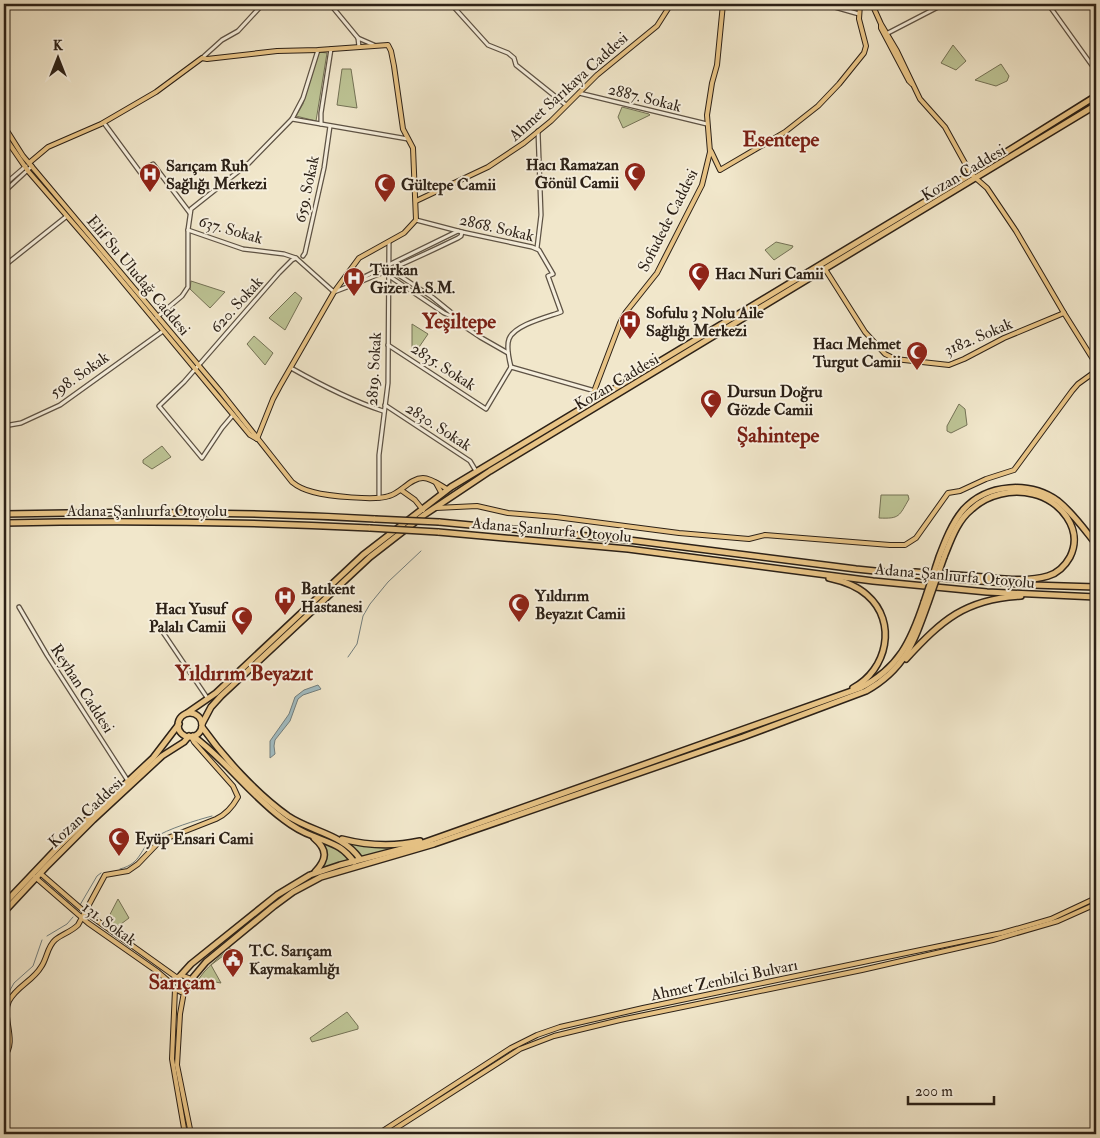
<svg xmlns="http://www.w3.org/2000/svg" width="1100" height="1138" viewBox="0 0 1100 1138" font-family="'IM FELL Double Pica',serif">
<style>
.green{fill:#bdc495;stroke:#747256}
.water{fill:#a1bcc2;stroke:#727e7e}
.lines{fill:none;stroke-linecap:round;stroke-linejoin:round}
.stream{stroke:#727e7e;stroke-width:1}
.minor-casing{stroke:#5d5244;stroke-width:5.5}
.major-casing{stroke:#2c2117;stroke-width:6}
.highway-casing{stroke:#2c2117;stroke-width:8}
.minor{stroke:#f6efdd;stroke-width:3}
.major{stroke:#e8c486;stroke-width:4}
.highway{stroke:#e8c486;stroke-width:5}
.highway-bridge-casing{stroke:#2c2117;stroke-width:8;stroke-linecap:butt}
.highway-bridge{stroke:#e8c486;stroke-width:5}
.labels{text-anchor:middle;stroke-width:4;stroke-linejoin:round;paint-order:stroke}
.street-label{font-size:16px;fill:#2c2117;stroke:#f6efdd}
.poi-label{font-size:16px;font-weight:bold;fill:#2c2117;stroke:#f6efdd;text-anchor:start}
.district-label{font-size:21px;font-weight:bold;fill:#7a1f14;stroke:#f6efdd}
</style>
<rect width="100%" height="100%" fill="#f1e7cb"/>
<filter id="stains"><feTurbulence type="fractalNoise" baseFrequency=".004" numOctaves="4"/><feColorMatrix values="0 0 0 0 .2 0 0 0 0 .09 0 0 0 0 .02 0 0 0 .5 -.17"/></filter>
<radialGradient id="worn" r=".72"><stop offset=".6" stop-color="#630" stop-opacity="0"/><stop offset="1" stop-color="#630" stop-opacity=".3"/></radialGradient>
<!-- green -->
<g class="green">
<polygon points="953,45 966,61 956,70 941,63"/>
<polygon points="319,52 327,53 316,121 296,116 303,104"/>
<polygon points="1001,64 1009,76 1007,81 996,86 975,80"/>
<polygon points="342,69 351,69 357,108 337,105"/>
<polygon points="622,107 649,114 650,115 623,128 618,117"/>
<polygon points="776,242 793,246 792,248 774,260 765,250"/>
<polygon points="191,281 225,292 210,308 190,289"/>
<polygon points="295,292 302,298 285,330 269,318"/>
<polygon points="412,324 428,334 415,353 412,351"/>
<polygon points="254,336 273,353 265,365 247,344"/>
<polygon points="959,404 965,409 967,425 951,433 947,431 947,426"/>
<polygon points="162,446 171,457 152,469 143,463 143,460"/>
<path d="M881 495H908L909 499C899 516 900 519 879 518Z"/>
<polygon points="322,842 341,850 350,859 321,869 324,863"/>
<polygon points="348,843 376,847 405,846 361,857"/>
<polygon points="118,899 129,918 113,930 105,924"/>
<path d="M230 948 236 953 234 955 231 950 211 965 221 983 215 982 207 984 205 982H201L198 985 199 988 193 990C200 972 216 960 230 948Z"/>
<polygon points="347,1012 358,1026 358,1029 312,1042 310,1038"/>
</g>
<!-- water -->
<polygon class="water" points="318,685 321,689 303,695 298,699 290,721 275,740 274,746 275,754 270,758 270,741 289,714 295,697 304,690"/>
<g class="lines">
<!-- stream -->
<g class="stream">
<polyline points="348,657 357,644 363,616 370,604 388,582 421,551"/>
<path d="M120 869C143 863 139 848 154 838 167 829 197 820 212 816"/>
<polyline points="80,905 97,876 101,873"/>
<polyline points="47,936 67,924 73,917"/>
<polyline points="4,1001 14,983 33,966 42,940"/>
</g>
<!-- minor casing -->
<g class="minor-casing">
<g id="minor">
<polyline points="330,4 358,38"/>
<polyline points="451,4 488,45 508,53 514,58 516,65 566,105"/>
<polyline points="824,4 859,14"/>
<polyline points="1048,4 1096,71"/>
<polyline points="888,33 944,4"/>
<polyline points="359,47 358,38 374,45"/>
<polyline points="202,58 222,40 238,31 263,4"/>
<polyline points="579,93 707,124"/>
<polyline points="292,119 408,139"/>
<polyline points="104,123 140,172 153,164 190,213"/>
<polyline points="321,124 321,113 331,49"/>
<polyline points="4,185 26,166"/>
<polyline points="4,192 32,166"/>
<path d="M416 220 462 232 532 247 539 250 553 274 548 276 561 312C547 317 514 325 509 339 506 347 509 359 511 367"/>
<path d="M188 230 243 249 284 254 296 258 334 292C377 276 417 258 458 238L461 236 462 232"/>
<polyline points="537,248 541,215 538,131"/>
<polyline points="303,256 305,253 324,168 330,126"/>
<polyline points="4,266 67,216"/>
<polyline points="391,270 432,297 453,314 455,317"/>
<polyline points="389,276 444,313 455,318 465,327 480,337 508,353"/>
<polyline points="362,281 366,276 458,231"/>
<polyline points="157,317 182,296 188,287 188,230 191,209 249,163 292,119 303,98 318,50"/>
<polyline points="388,345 486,409 511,367"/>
<polyline points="511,367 595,391"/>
<path d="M291 368C321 385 350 400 383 411"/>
<polyline points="385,405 470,461 476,471"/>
<polyline points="233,415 222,428 202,458 159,406 184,382 279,273 292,260 296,258"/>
<polyline points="4,426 21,423 60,405 163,331"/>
<polyline points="379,498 379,455 388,383 389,242"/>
<polyline points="19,607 47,655 128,781"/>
<polyline points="158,625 208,699"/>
</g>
</g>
<!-- major casing -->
<g class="major-casing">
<g id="major">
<polyline points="872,4 881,24 897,51 920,99 945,127 971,174 987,188 1016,231 1064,313 1096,364"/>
<polyline points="881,25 881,28 909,81 912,84"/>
<path d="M4 126 23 156 221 392 292 482C298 487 305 490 313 492 328 496 375 501 389 496 401 493 410 478 423 478 431 478 440 485 447 489"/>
<polyline points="4,136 28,171 98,252 250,435 257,439"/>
<polyline points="711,151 720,170 785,132 818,106 839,84 864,53 866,46 859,19 860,4"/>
<polyline points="29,163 48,147 101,124 156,92 202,58 207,59 277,51 318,50 388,45 391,51 394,66 403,129 413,148 416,220 404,233 359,258 334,292 280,386 273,399 257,439"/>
<polyline points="416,201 488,167 524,143 551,121 597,75 657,26 671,4"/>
<polyline points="825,269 865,332 885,354 895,359 949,365 964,359 1004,338 1064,313"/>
<polyline points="590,402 620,323 626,312 657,273 702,185 710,152 707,115 712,83 717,65 723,4"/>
<polyline points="436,483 442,494"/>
<polyline points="401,490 415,500 423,510"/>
<polyline points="436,508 477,506 508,513 556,517 679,533 749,539 765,535 890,545 905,545 916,538 948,493 960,491 986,479 1014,470 1072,391 1078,384 1096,371"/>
<polyline points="40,873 85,912 176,977"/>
<polyline points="35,877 88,923 158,972 173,985 175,989 181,992 188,989 190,984 189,978 181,975 174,979 173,985"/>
<polyline points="175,989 172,1059 185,1134"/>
<polyline points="184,992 180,1014 177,1065 191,1134"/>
<path d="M4 1057C18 1041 1 1018 9 1001 17 986 33 981 41 967 47 959 47 947 55 940 62 934 71 932 78 925L105 875 128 871 138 864 160 841 216 819C225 815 233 806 238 797L233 786 194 742 191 736"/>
<polyline points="378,1134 511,1048 537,1035 560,1027 643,1008 1002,933 1051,919 1096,898"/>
<polyline points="387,1134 520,1049 554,1036 620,1020 862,970 993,940 1058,921 1096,904"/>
</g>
</g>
<!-- highway casing -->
<g class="highway-casing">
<g id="highway">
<path d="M4 514C128 511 251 512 375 519"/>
<polyline points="439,522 629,540 856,569 943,578 1032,585 1096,587"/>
<path d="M4 523C126 520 248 522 370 528"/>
<polyline points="438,532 628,549 873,581 987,592 1096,597"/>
<path d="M939 557C945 541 952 523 963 510 987 483 1030 481 1058 501 1073 513 1084 529 1096 544"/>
<path d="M915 572C938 574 961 575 984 577 1004 579 1028 582 1048 576 1058 573 1065 566 1070 557 1084 529 1060 500 1033 494 1012 489 988 494 972 509 957 521 951 540 944 557"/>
<path d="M829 578C843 581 856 585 867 595 898 622 887 670 853 688"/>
<path d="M906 659C942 620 965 599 1021 596"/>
<polyline points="187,713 216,693 363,555 451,487 971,174 1096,96"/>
<circle cx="190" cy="725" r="12"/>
<polyline points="202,724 211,707 221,696 370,557 424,515 490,471 1096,105"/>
<path d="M202 727C224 758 257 794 288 816 312 832 343 834 360 859"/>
<path d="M193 736C226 760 250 795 283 819 292 826 302 832 313 836 331 844 341 844 354 862"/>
<path d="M314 838C328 850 327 859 315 872"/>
<path d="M342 839C369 846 393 847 420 841"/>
<polyline points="4,904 60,845 153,758 179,724"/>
<polyline points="4,912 46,867 93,820 162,756 184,742 189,736"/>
<path d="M181 975 191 964 277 895 310 875 340 865 417 845 860 688C899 668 911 641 924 602"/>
<path d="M190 981 206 962 274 906 293 892 321 877 434 844 743 737 866 691C905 669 914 642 928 603"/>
</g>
</g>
<!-- minor -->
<use href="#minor" class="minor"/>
<!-- major -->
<use href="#major" class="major"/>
<!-- highway -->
<use href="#highway" class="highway"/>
<!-- highway-bridge casing -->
<g class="highway-bridge-casing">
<g id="highway-bridge">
<polyline points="375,519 439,522"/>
<polyline points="370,528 438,532"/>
<polyline points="924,602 939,557"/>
<polyline points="928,603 944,557"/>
</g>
</g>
<!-- highway-bridge -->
<use href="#highway-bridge" class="highway-bridge"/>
</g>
<!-- icons -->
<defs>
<g id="mosque-pin" transform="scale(1.125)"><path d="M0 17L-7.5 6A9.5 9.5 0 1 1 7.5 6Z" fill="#8f2418" stroke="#f6efdd"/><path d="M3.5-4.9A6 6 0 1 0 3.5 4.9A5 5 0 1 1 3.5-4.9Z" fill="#fff"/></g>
<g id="hospital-pin" transform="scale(1.125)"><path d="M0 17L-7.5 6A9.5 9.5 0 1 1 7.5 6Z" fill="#8f2418" stroke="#f6efdd"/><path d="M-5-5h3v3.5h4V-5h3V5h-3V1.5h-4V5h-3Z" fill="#fff"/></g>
<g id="civic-pin" transform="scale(1.125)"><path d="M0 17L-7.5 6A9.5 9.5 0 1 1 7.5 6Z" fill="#8f2418" stroke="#f6efdd"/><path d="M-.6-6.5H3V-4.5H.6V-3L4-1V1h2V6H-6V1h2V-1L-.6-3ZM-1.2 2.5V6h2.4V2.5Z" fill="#fff"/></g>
</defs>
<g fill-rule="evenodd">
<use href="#mosque-pin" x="635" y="173"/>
<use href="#hospital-pin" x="150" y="174"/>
<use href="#mosque-pin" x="385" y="184"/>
<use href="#mosque-pin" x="699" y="273"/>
<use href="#hospital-pin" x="354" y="278"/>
<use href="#hospital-pin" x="630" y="321"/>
<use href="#mosque-pin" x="917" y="352"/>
<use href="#mosque-pin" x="711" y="400"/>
<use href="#hospital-pin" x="285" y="597"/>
<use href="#mosque-pin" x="519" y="604"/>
<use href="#mosque-pin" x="242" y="617"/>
<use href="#mosque-pin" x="119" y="838"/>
<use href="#civic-pin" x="233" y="959"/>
</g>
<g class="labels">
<!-- street labels -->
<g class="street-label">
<text transform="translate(568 86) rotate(-42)" y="6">Ahmet Sarıkaya Caddesi</text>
<text transform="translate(645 97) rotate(14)" y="6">2887. Sokak</text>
<text transform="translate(963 172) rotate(-31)" y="6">Kozan Caddesi</text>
<text transform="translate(306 189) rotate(-78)" y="6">659. Sokak</text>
<text transform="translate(667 220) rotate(-63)" y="6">Sofudede Caddesi</text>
<text transform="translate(497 227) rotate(13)" y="6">2868. Sokak</text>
<text transform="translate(231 229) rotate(16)" y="6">637. Sokak</text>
<text transform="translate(139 275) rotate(50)" y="6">Elif Su Uludağ Caddesi</text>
<text transform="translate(236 304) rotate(-48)" y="6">620. Sokak</text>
<text transform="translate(978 336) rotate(-23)" y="6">3182. Sokak</text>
<text transform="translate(444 366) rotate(33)" y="6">2835. Sokak</text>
<text transform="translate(373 369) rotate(-87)" y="6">2819. Sokak</text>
<text transform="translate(79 374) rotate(-35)" y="6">598. Sokak</text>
<text transform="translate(616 381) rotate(-31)" y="6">Kozan Caddesi</text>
<text transform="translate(439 426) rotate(33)" y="6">2830. Sokak</text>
<text x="147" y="516">Adana-Şanlıurfa Otoyolu</text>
<text transform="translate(552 529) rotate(5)" y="6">Adana-Şanlıurfa Otoyolu</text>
<text transform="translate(955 575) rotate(5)" y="6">Adana-Şanlıurfa Otoyolu</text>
<text transform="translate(83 688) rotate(57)" y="6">Reyhan Caddesi</text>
<text transform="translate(85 812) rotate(-43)" y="6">Kozan Caddesi</text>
<text transform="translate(110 923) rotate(36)" y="6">131. Sokak</text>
<text transform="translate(724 979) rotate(-12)" y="6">Ahmet Zenbilci Bulvarı</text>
</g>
<!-- poi labels -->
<g class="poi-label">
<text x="619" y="170" text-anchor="end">Hacı Ramazan<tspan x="619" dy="18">Gönül Camii</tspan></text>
<text x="166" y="171">Sarıçam Ruh<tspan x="166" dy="18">Sağlığı Merkezi</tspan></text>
<text x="401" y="190">Gültepe Camii</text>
<text x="370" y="275">Türkan<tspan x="370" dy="18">Gizer A.S.M.</tspan></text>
<text x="715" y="279">Hacı Nuri Camii</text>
<text x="646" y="318">Sofulu 3 Nolu Aile<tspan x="646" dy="18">Sağlığı Merkezi</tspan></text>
<text x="901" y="349" text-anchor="end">Hacı Mehmet<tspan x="901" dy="18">Turgut Camii</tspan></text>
<text x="727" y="397">Dursun Doğru<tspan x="727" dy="18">Gözde Camii</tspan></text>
<text x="301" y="594">Batıkent<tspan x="301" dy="18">Hastanesi</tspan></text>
<text x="535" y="601">Yıldırım<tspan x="535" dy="18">Beyazıt Camii</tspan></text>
<text x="226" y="614" text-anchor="end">Hacı Yusuf<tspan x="226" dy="18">Palalı Camii</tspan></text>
<text x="135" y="844">Eyüp Ensari Cami</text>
<text x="249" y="956">T.C. Sarıçam<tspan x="249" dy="18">Kaymakamlığı</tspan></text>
</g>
<!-- district labels -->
<g class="district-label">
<text x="781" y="146">Esentepe</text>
<text x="459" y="328">Yeşiltepe</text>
<text x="778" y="442">Şahintepe</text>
<text x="244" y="680">Yıldırım Beyazıt</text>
<text x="182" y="989">Sarıçam</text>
</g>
</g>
<!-- margin -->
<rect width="1100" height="1138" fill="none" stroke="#f1e7cb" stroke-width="20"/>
<rect x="5" y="5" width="1090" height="1128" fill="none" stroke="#2c2117" stroke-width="2.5"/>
<rect x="10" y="10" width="1080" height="1118" fill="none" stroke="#2c2117"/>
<!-- north arrow -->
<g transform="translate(58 58)" stroke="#f6efdd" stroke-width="4" paint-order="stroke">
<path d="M0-4L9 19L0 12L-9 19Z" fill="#2c2117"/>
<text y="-8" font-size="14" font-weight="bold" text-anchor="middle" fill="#2c2117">K</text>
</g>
<!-- scale -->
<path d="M908 1096v8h86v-8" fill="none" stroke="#2c2117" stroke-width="2.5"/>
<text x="915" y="1096" font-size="15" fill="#2c2117" stroke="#f6efdd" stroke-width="4" paint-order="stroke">200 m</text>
<rect width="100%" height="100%" filter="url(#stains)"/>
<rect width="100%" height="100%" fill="url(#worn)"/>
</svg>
